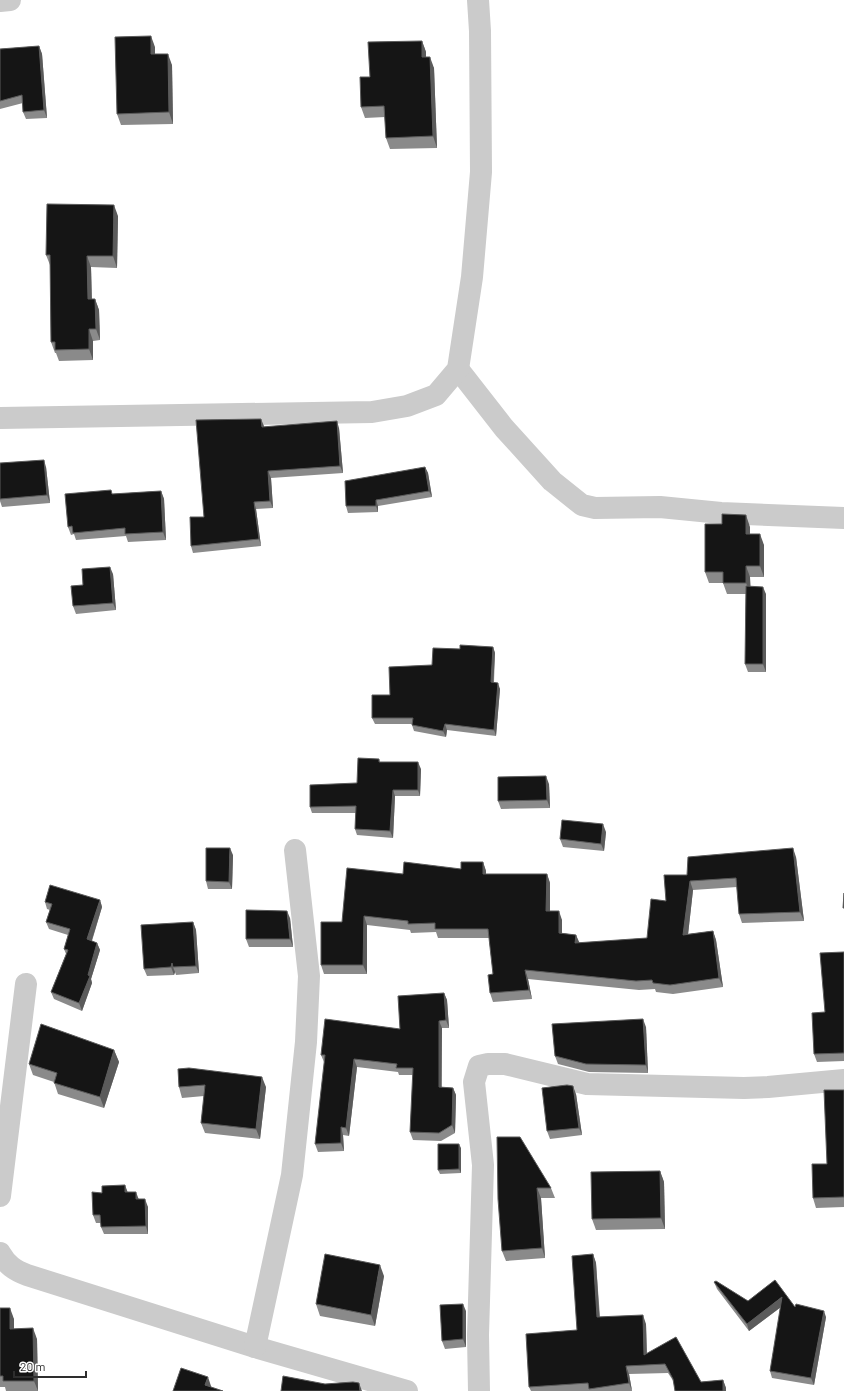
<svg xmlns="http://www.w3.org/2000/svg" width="844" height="1391" viewBox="0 0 844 1391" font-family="Barlow,sans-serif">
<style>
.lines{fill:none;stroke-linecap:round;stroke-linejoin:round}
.street{stroke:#cbcbcb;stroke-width:22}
.wall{fill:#8a8a8a}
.shaded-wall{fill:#5b5b5b}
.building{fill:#151515;stroke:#5b5b5b}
</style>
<rect width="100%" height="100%" fill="#fff"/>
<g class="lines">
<!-- street -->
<g class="street">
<polyline points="0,1 10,0"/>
<polyline points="458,369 504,428 552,481 582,505 595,508 660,507 721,513 844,518"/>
<polyline points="0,418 372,412 407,406 436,395 458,369 472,277 481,172 480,31 478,0"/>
<polyline points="0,1196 26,984"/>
<path d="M0 1253C7 1265 14 1270 27 1275L255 1347 407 1391"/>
<polyline points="255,1347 292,1175 306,1042 309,976 295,850"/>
<polyline points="479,1391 478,1335 483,1165 474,1082 479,1066 488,1064 505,1064 587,1084 744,1088 768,1087 844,1080"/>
</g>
</g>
<!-- wall -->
<g class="wall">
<polygon points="422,41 426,52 426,57 434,68 437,148 390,149 386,138 385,117 365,118 361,107 370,77"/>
<polygon points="39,46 42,54 47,118 26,119 23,112 23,103 0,109 0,49"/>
<polygon points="155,47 155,54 172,65 173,124 121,125 117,114"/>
<polygon points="118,216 117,268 91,267 92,299 95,299 99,310 100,340 93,341 93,360 59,361 56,353 55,353 51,342 50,265 46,255"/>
<polygon points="264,427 339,428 343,473 271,478 273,508 256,509 261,546 193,553 191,546 204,517"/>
<polygon points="0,463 46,467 50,503 2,507 0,501"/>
<polygon points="425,467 428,473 432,497 378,506 378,512 348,513 346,506"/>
<polygon points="161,491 164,499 166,540 128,542 126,536 76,540 74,534 71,535 68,527 113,494"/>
<polygon points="750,527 750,534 764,545 764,577 750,577 750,587 766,594 766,672 748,672 745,664 746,594 727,594 723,583 709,583 705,572"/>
<polygon points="113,574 116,610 76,614 73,606 83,585"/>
<polygon points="493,647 495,653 494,682 500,689 496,736 447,730 446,737 414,731 412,725 412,724 375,724 372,718 390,695 432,665 460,649"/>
<polygon points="379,759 380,762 421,769 420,796 395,796 393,838 357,835 355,829 356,813 312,813 310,807 357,783"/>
<polygon points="549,784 550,808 501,809 498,801"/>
<polygon points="606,832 604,851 563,847 560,839"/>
<polygon points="233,855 232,889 208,889 206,881"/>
<polygon points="796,857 804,921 742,923 739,914 737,887 693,890 688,934 713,931 716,940 723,987 673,994 656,992 655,989 639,990 528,979 532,999 493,1002 490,993 493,974 489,938 438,938 436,932 411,933 410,930 367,925 367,974 324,974 321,965 342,922 403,874 461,869 483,862 486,871 486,874 547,874 550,883 550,911 562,920 562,933 576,935 579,943 647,938 666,901 687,875"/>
<polygon points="100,900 102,907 92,941 97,943 100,950 91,979 92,983 82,1011 54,999 51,992 66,954 64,949 68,935 49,929 46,922 50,910 47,909 45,902"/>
<polygon points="290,918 293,947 249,947 246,939"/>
<polygon points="193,922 196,930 199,973 176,975 175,972 174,975 147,976 144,969"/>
<polygon points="844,952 844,1061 817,1062 814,1054 825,1012"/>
<polygon points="444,993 447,1000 449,1028 442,1028 442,1087 453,1088 456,1095 455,1133 441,1141 413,1140 410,1132 413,1075 399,1075 398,1072 357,1067 349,1136 343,1135 344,1151 318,1152 315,1144 325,1062 324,1062 321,1055 400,1029"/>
<polygon points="646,1027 648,1073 589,1072 558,1064 555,1056"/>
<polygon points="114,1050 119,1062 104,1108 58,1094 54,1082 33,1075 29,1064"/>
<polygon points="178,1069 266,1087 260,1139 205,1133 201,1123 204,1096 182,1098 179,1087"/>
<polygon points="844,1090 844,1207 816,1208 813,1198 827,1164"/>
<polygon points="576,1094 582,1135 550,1139 547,1131"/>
<polygon points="497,1137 551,1188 555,1198 541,1198 545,1258 506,1261 502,1251"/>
<polygon points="461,1148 461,1173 440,1174 438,1170"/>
<polygon points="660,1171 664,1182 665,1229 596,1230 592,1219"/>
<polygon points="125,1185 127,1192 139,1199 148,1207 148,1234 104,1234 101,1227 101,1223 96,1223 93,1215 102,1193"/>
<polygon points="593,1254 596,1263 600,1317 646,1324 647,1354 701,1382 723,1380 726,1388 726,1391 675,1391 674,1382 668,1373 629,1374 632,1391 531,1391 529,1387 577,1330"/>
<polygon points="384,1276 375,1326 320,1316 316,1304"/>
<polygon points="714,1282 748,1301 795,1307 826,1317 814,1385 772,1378 770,1371 781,1307 749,1331 717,1289"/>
<polygon points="0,1308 14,1319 14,1329 37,1339 38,1391 6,1391 5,1387 0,1387"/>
<polygon points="466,1311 466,1347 445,1349 442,1341"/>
</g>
<!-- shaded-wall -->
<g class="shaded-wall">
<polygon points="151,36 155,47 155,66 151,54"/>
<polygon points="422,41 426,52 426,68 422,57"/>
<polygon points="39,46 42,54 47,118 44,110"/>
<polygon points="168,54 172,65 173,124 169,112"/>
<polygon points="430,57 434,68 437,148 433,136"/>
<polygon points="114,205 118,216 117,268 113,256"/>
<polygon points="87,256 91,267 92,310 88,299"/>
<polygon points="95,299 99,310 100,340 96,329"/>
<polygon points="89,329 93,341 93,360 89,349"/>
<polygon points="261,419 264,426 264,434 262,427"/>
<polygon points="337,421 339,428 343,473 340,466"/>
<polygon points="44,460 46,467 50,503 47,495"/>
<polygon points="425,467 428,473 432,497 429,491"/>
<polygon points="268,471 271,478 273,508 270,501"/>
<polygon points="161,491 164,499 166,540 163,532"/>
<polygon points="376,500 378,506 378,512 376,506"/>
<polygon points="254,502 256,509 261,546 259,539"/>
<polygon points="746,515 750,527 750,545 746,534"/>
<polygon points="760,534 764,545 764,577 760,566"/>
<polygon points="746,566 750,577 751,594 746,583"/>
<polygon points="110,567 113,574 116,610 113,603"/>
<polygon points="763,587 766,594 766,672 763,664"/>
<polygon points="493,647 495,653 493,688 491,682"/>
<polygon points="498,683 500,689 496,736 494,730"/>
<polygon points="445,724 447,730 446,737 443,731"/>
<polygon points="418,762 421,769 420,796 418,790"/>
<polygon points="546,776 549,784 550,808 547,800"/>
<polygon points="393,790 395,796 393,838 390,831"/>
<polygon points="603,824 606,832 604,851 601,844"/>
<polygon points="230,848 233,855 232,889 229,882"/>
<polygon points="793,848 796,857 804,921 800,912"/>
<polygon points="483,862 486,871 486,883 483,874"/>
<polygon points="547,874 550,883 550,920 546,911"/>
<polygon points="690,881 693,890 687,944 683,935"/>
<polygon points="100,900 102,907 90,946 87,939"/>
<polygon points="287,911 290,918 293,947 290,939"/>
<polygon points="559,911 562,920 562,942 559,933"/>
<polygon points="364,916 367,925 367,974 363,965"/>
<polygon points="193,922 196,930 199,973 196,966"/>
<polygon points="713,931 716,940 723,987 719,978"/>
<polygon points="576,935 580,944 575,943"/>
<polygon points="97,943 100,950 91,979 92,983 82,1011 79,1003"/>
<polygon points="172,963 173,967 175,972 174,975 171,967"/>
<polygon points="525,970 528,979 532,999 529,990"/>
<polygon points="444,993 447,1000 449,1028 446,1020"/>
<polygon points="643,1019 646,1027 648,1073 646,1065"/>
<polygon points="439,1021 442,1028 441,1095 439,1087"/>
<polygon points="114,1050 119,1062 104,1108 100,1097"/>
<polygon points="354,1059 357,1067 349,1136 346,1128"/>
<polygon points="262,1077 266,1087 260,1139 256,1129"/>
<polygon points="573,1086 576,1094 582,1135 579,1128"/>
<polygon points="453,1088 456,1095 455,1133 452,1125"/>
<polygon points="341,1127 343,1135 344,1151 341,1143"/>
<polygon points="459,1144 461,1148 461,1173 459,1169"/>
<polygon points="660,1171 664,1182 665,1229 661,1218"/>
<polygon points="125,1185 128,1193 125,1192"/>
<polygon points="537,1188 541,1198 545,1258 542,1248"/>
<polygon points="136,1192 139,1200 136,1199"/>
<polygon points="145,1199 148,1207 148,1234 146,1226"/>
<polygon points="593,1254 596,1263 600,1325 597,1317"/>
<polygon points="380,1265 384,1276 375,1326 371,1315"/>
<polygon points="782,1297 785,1304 749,1331 747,1324"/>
<polygon points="463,1304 466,1311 466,1347 463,1339"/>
<polygon points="10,1308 14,1319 14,1340 10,1329"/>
<polygon points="824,1311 826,1317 814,1385 811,1378"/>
<polygon points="643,1315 646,1324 647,1363 644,1355"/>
<polygon points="33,1328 37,1339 38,1391 34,1381"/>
<polygon points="626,1366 629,1374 632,1391 629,1383"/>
<polygon points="208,1377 212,1389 205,1385"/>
<polygon points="723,1380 726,1388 726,1391 723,1391"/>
<polygon points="359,1383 362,1391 360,1391"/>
</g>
<!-- building -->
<g class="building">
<polygon points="151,36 151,54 168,54 169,112 117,114 115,37"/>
<polygon points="422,41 422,57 430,57 433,136 386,138 384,106 361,107 360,77 370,77 368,42"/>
<polygon points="39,46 44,110 23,112 22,95 0,101 0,49"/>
<polygon points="47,204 114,205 113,256 87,256 88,299 95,299 96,329 89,329 89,349 55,350 55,342 51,342 50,255 46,255"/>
<polygon points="261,419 262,427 337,421 340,466 268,471 270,501 254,502 259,539 191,546 190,517 204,517 196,420"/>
<polygon points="44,460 47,495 0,499 0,463"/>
<polygon points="425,467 429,491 376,500 376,506 346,506 345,481"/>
<polygon points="111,490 112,494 161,491 163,532 125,534 125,528 73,533 72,526 68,527 65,494"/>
<polygon points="722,514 746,515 746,534 760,534 760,566 746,566 746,583 723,583 723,572 705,572 705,524 722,524"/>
<polygon points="110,567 113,603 73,606 71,586 83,585 82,569"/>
<polygon points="746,586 763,587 763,664 745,664"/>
<polygon points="460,645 493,647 491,682 498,683 494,730 445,724 443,731 412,725 413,718 372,718 372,695 390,695 389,667 432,665 433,648 460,649"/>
<polygon points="358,758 379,759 379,762 418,762 418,790 393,790 390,831 355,829 356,806 310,807 310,785 357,783"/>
<polygon points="546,776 547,800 498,801 498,777"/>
<polygon points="562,820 603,824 601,844 560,839"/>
<polygon points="206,848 230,848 229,882 206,881"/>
<polygon points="793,848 800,912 739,914 736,878 690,881 683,935 713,931 719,978 670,985 653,983 652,980 636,981 525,970 529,990 490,993 488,975 493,974 488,929 435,929 435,923 408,924 408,921 364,916 363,965 321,965 321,922 342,922 347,868 403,874 404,862 461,869 461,862 483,862 483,874 547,874 546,911 559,911 559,933 576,935 575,943 647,938 651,899 666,901 664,875 687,875 688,857"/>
<polygon points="50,885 100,900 87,939 97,943 88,975 90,976 79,1003 51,992 68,950 64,949 70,929 46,922 52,904 45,902"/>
<polygon points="844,893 844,908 843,908"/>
<polygon points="246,910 287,911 290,939 246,939"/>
<polygon points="193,922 196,966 173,967 172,963 171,967 144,969 141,925"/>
<polygon points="844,952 844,1053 814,1054 812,1013 825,1012 820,953"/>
<polygon points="444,993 446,1020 439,1021 439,1087 453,1088 452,1125 439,1133 410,1132 413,1068 396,1068 397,1064 354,1059 346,1128 341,1127 341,1143 315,1144 325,1055 321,1055 325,1019 400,1029 398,996"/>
<polygon points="643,1019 646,1065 586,1064 555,1056 552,1024"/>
<polygon points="41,1024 114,1050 100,1097 54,1083 57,1073 29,1064"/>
<polygon points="189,1068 262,1077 256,1129 201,1123 205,1085 179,1087 178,1069"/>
<polygon points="567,1085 573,1086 579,1128 547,1131 542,1088"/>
<polygon points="824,1090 844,1090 844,1197 813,1198 812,1164 827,1164"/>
<polygon points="497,1137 520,1137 551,1188 537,1188 542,1248 502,1251 498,1199"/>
<polygon points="438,1144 459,1144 459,1169 438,1170"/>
<polygon points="660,1171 661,1218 592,1219 591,1172"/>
<polygon points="125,1185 125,1192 136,1192 136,1199 145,1199 146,1226 101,1227 100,1215 93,1215 92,1192 102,1193 102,1186"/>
<polygon points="325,1254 380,1265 371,1315 316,1304"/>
<polygon points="593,1254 597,1317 643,1315 644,1355 676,1337 701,1382 723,1380 723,1391 675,1391 673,1379 665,1364 626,1366 629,1383 589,1389 588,1383 529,1387 526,1334 577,1330 572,1256"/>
<polygon points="775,1280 795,1307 796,1304 824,1311 811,1378 770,1371 782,1297 747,1324 714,1282 716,1281 748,1301"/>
<polygon points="463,1304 463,1339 442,1341 440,1305"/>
<polygon points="0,1308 10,1308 10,1329 33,1328 34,1381 3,1381 3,1376 0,1376"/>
<polygon points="181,1368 208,1377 205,1385 223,1391 173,1391"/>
<polygon points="283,1376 325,1384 353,1382 359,1383 360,1391 281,1391"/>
</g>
<!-- scale -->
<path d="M14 1371v6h72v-6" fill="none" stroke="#2e2e2e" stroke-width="2"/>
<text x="20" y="1371" font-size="12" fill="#2e2e2e" stroke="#ffffff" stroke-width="3" paint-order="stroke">20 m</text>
</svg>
